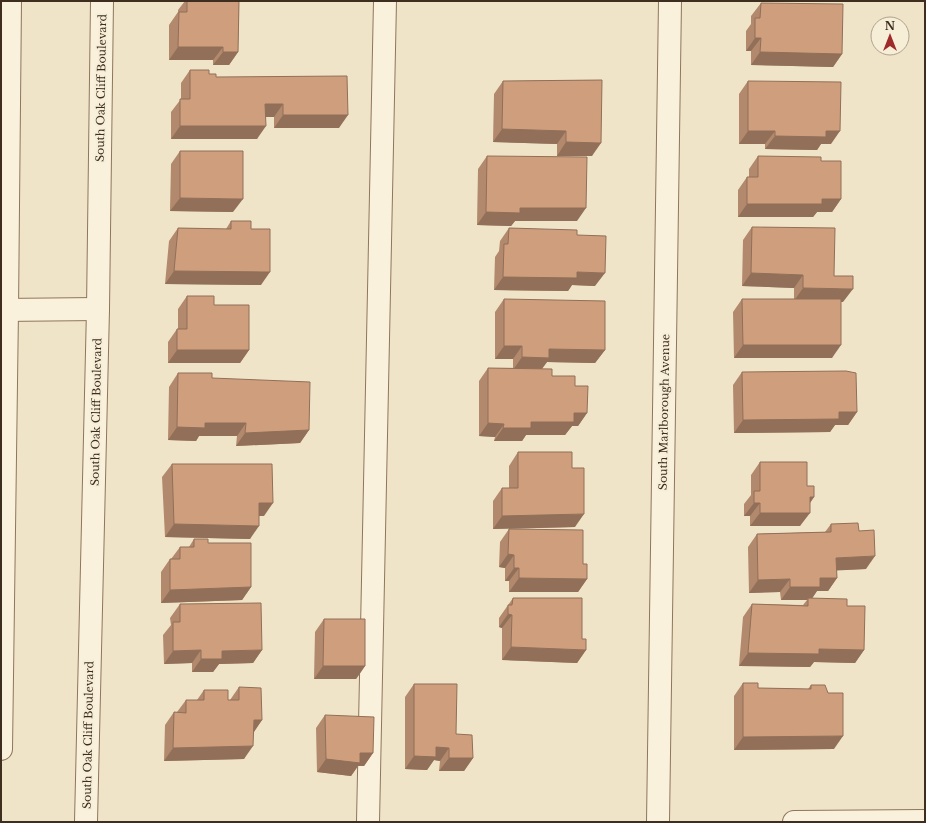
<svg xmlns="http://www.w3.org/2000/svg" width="926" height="823" viewBox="0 0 926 823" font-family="'Libre Baskerville',serif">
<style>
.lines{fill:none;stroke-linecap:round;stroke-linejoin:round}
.minor-casing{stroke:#8d765c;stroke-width:24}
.minor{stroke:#faf1dc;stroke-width:22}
.wall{fill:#b2896c}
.shaded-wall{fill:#916f58}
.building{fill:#cf9f7d;stroke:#916f58}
.labels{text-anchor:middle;stroke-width:4;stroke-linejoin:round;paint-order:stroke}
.street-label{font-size:11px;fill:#3d2e20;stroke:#f7eed8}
</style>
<rect width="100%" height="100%" fill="#f0e4c8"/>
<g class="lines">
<!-- minor casing -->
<g class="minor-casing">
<g id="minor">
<polyline points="1,310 98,309"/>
<polyline points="1,749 7,310 10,1"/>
<polyline points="86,822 98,309 102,1"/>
<polyline points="368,822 385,1"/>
<polyline points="658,822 670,1"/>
<polyline points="794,822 925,821"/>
</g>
</g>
<!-- minor -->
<use href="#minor" class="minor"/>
</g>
<!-- wall -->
<g class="wall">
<polygon points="185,1 239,1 238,52 229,65 213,65 213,60 169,60 169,25 178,12 178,10"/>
<polygon points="761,3 842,54 833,67 751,65 751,51 746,51 746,31 751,24 751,16"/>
<polygon points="190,70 209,74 339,128 274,128 274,117 266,117 257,139 171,139 171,112 181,99 181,83"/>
<polygon points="602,80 592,156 557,156 557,144 493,142 494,94 503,81"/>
<polygon points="748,81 831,144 821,144 817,150 765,149 765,144 739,144 739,94"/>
<polygon points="180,151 233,212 170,211 171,164"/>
<polygon points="487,156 577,221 515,221 511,226 477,225 478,169"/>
<polygon points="758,156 821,161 841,199 832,212 817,212 813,217 738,217 738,190 747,177 749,177 749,169"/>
<polygon points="231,221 251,229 261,285 165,284 169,241 178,228 226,229"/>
<polygon points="752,227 834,276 843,302 841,302 832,358 734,358 733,312 742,299 794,299 794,288 742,286 743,240"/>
<polygon points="509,228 577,235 595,286 572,285 568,291 494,290 495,257 499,251 500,241"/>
<polygon points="187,296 214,305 249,350 240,363 168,363 168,342 177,329 178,329 178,309"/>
<polygon points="504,299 605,350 595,363 547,362 542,369 552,376 575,386 587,413 578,426 572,426 565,435 526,435 522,441 494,441 495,437 479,436 479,381 488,368 513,368 513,359 495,359 495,312"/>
<polygon points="742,372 857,412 848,425 835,425 830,432 734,433 733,385"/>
<polygon points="178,373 212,378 309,430 300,443 236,446 237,436 199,436 196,441 168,440 169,387"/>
<polygon points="518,452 572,468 575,527 493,529 493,501 502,488 509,488 509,466"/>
<polygon points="760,462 807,486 814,497 810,503 800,526 750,526 750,516 744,516 744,504 751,495 751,475"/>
<polygon points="172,464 264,516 259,516 250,539 165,537 162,477"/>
<polygon points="831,524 859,531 866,569 836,570 837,578 828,591 817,591 812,598 847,606 864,650 855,663 814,662 810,667 739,666 743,617 752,604 803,605 807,600 781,600 780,592 749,593 748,547 757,534 825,532"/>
<polygon points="509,529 583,564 587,579 578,592 509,592 509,581 505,581 505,568 499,567 500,542"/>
<polygon points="194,539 208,543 251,587 242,600 161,603 161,572 170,559 171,559 180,547 189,547"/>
<polygon points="513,598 582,639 586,650 577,663 502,660 502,628 499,627 499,618"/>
<polygon points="180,604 262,650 253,663 219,664 213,672 192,672 192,663 164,664 163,635 171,625 170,618"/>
<polygon points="324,619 365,666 356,679 314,679 315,632"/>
<polygon points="743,683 758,688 808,689 811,685 834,749 734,750 734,696"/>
<polygon points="414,684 456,734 473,758 464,771 439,771 440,761 434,760 427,770 405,769 405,697"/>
<polygon points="239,687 262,720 254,732 244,759 164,761 165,725 174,712 177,712 186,700 197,700 204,690 228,700 230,700"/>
<polygon points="325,715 373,753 364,766 358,766 351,776 317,772 316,728"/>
</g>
<!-- shaded-wall -->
<g class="shaded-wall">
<polygon points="755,38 761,38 751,51 746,51"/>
<polygon points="178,47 223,47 213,60 169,60"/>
<polygon points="223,52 238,52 229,65 213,65"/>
<polygon points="760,52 842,54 833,67 751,65"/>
<polygon points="265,104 283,104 274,117 256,117"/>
<polygon points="283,115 348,115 339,128 274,128"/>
<polygon points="180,126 266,126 257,139 171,139"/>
<polygon points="502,129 566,131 557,144 493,142"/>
<polygon points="748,131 775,131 765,144 739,144"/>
<polygon points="826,131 840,131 831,144 821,144 817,150 765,149 775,136"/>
<polygon points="566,142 601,143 592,156 557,156"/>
<polygon points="180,198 243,199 233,212 170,211"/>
<polygon points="822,199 841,199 832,212 817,212 813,217 738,217 747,204"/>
<polygon points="520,208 586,208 577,221 515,221 511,226 477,225 486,212"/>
<polygon points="174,271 270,272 261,285 165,284"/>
<polygon points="577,272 605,273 595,286 572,285 568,291 494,290 503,277"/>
<polygon points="751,273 803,275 794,288 742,286"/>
<polygon points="803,288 853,289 843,302 794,301"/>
<polygon points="743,345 841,345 832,358 734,358"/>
<polygon points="504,346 522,346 513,359 495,359"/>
<polygon points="549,349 605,350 595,363 547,362 540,371 513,370 522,357"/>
<polygon points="177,350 249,350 240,363 168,363"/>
<polygon points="839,412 857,412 848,425 835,425 830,432 734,433 743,420"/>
<polygon points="574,413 587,413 578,426 572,426 565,435 526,435 522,441 494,441 503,428 531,422"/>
<polygon points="205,423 246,423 237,436 199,436 196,441 168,440 177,427"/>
<polygon points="488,423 504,424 495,437 479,436"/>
<polygon points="309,430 300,443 236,446 245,433"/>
<polygon points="810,497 814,497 805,510"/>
<polygon points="259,503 273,503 264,516 250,516"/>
<polygon points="754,503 760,503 750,516 744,516"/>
<polygon points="760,513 810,513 800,526 750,526"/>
<polygon points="584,514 575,527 493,529 502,516"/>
<polygon points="174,524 259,526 250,539 165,537"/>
<polygon points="508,554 514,555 505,568 499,567"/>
<polygon points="875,556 866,569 827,571 836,558"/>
<polygon points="514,568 519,568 509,581 505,581"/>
<polygon points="519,578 587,579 578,592 509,592"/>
<polygon points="820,578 837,578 828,591 817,591 811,600 808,598 807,600 781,600 790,587"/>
<polygon points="790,579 780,592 749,593 758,580"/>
<polygon points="251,587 242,600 161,603 170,590"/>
<polygon points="508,614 512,615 502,628 499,627"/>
<polygon points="511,647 586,650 577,663 502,660"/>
<polygon points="819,649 864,650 855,663 814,662 810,667 739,666 748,653"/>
<polygon points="201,650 192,663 164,664 173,651"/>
<polygon points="262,650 253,663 219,664 213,672 192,672 201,659 222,651"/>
<polygon points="323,666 365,666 356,679 314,679"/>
<polygon points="254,720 262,720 253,733"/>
<polygon points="843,736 834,749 734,750 743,737"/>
<polygon points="253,746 244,759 164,761 173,748"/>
<polygon points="436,747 449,748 440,761 434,760 427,770 405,769 414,756"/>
<polygon points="360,753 373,753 364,766 358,766 351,776 317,772 326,759"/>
<polygon points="449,758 473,758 464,771 439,771"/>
</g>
<!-- building -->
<g class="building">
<polygon points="187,1 239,1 238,52 223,52 223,47 178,47 179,12 187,12"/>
<polygon points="761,3 843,4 842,54 760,52 761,38 755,38 755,18 760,18"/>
<polygon points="190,70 209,70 209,74 216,74 216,77 347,76 348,115 283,115 283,104 265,104 266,126 180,126 180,99 190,99"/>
<polygon points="602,80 601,143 566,142 566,131 502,129 503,81"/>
<polygon points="748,81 841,82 840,131 826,131 826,137 775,136 775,131 748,131"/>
<polygon points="180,151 243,151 243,199 180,198"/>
<polygon points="487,156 587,157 586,208 520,208 520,213 486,212"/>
<polygon points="758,156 821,157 821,161 841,161 841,199 822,199 822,204 747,204 747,177 758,177"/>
<polygon points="231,221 251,221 251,229 270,229 270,272 174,271 178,228 231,229"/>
<polygon points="752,227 835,228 834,276 853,276 853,289 803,288 803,275 751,273"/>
<polygon points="509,228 577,230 577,235 606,236 605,273 577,272 577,278 503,277 504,244 508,244"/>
<polygon points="187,296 214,296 214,305 249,305 249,350 177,350 177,329 187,329"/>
<polygon points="504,299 605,301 605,350 549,349 549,358 522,357 522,346 504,346"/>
<polygon points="742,299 841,299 841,345 743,345"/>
<polygon points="488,368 552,369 552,376 575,376 575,386 588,386 587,413 574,413 574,422 531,422 531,428 503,428 504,424 488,423"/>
<polygon points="846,371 856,373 857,412 839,412 839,419 743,420 742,372"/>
<polygon points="178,373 212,373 212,378 310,382 309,430 245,433 246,423 205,423 205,428 177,427"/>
<polygon points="518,452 572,452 572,468 584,468 584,514 502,516 502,488 518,488"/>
<polygon points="760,462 807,462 807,486 814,486 814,497 810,497 810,513 760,513 760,503 754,503 754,491 760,491"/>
<polygon points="172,464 272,464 273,503 259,503 259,526 174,524"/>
<polygon points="858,523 859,531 874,530 875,556 836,558 837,578 820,578 820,587 790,587 790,579 758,580 757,534 831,532 831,524"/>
<polygon points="509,529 583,530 583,564 587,564 587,579 519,578 519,568 514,568 514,555 508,554"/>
<polygon points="194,539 208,539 208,543 251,543 251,587 170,590 170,559 180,559 180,547 194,547"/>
<polygon points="513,598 582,598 582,639 586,639 586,650 511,647 512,615 508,614 508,605 512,605"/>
<polygon points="808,598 847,599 847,606 865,606 864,650 819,649 819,654 748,653 752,604 808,606"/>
<polygon points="261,603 262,650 222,651 222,659 201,659 201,650 173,651 173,622 180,622 180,604"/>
<polygon points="324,619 365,619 365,666 323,666"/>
<polygon points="743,683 758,683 758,688 811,689 811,685 825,685 828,693 843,693 843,736 743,737"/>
<polygon points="414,684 457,684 456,734 472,735 473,758 449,758 449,748 436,747 436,757 414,756"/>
<polygon points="239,687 261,688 262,720 254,720 253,746 173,748 174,712 186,713 186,700 204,700 204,690 228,690 228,700 239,700"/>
<polygon points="325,715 374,717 373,753 360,753 360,763 326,759"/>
</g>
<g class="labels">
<!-- street labels -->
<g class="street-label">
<text transform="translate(101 88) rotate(-89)" y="4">South Oak Cliff Boulevard</text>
<text transform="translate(96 412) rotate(-89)" y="4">South Oak Cliff Boulevard</text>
<text transform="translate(664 412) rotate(-89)" y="4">South Marlborough Avenue</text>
<text transform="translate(88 735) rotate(-89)" y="4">South Oak Cliff Boulevard</text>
</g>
</g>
<!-- border -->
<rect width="926" height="823" fill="none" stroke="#3d2e20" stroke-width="4"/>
<!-- north arrow -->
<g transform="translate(890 36)"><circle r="19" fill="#f7eed8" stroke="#ada18e"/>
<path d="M0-3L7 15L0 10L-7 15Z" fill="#9e2a2b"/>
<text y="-6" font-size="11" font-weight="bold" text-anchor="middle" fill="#3d2e20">N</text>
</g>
</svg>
